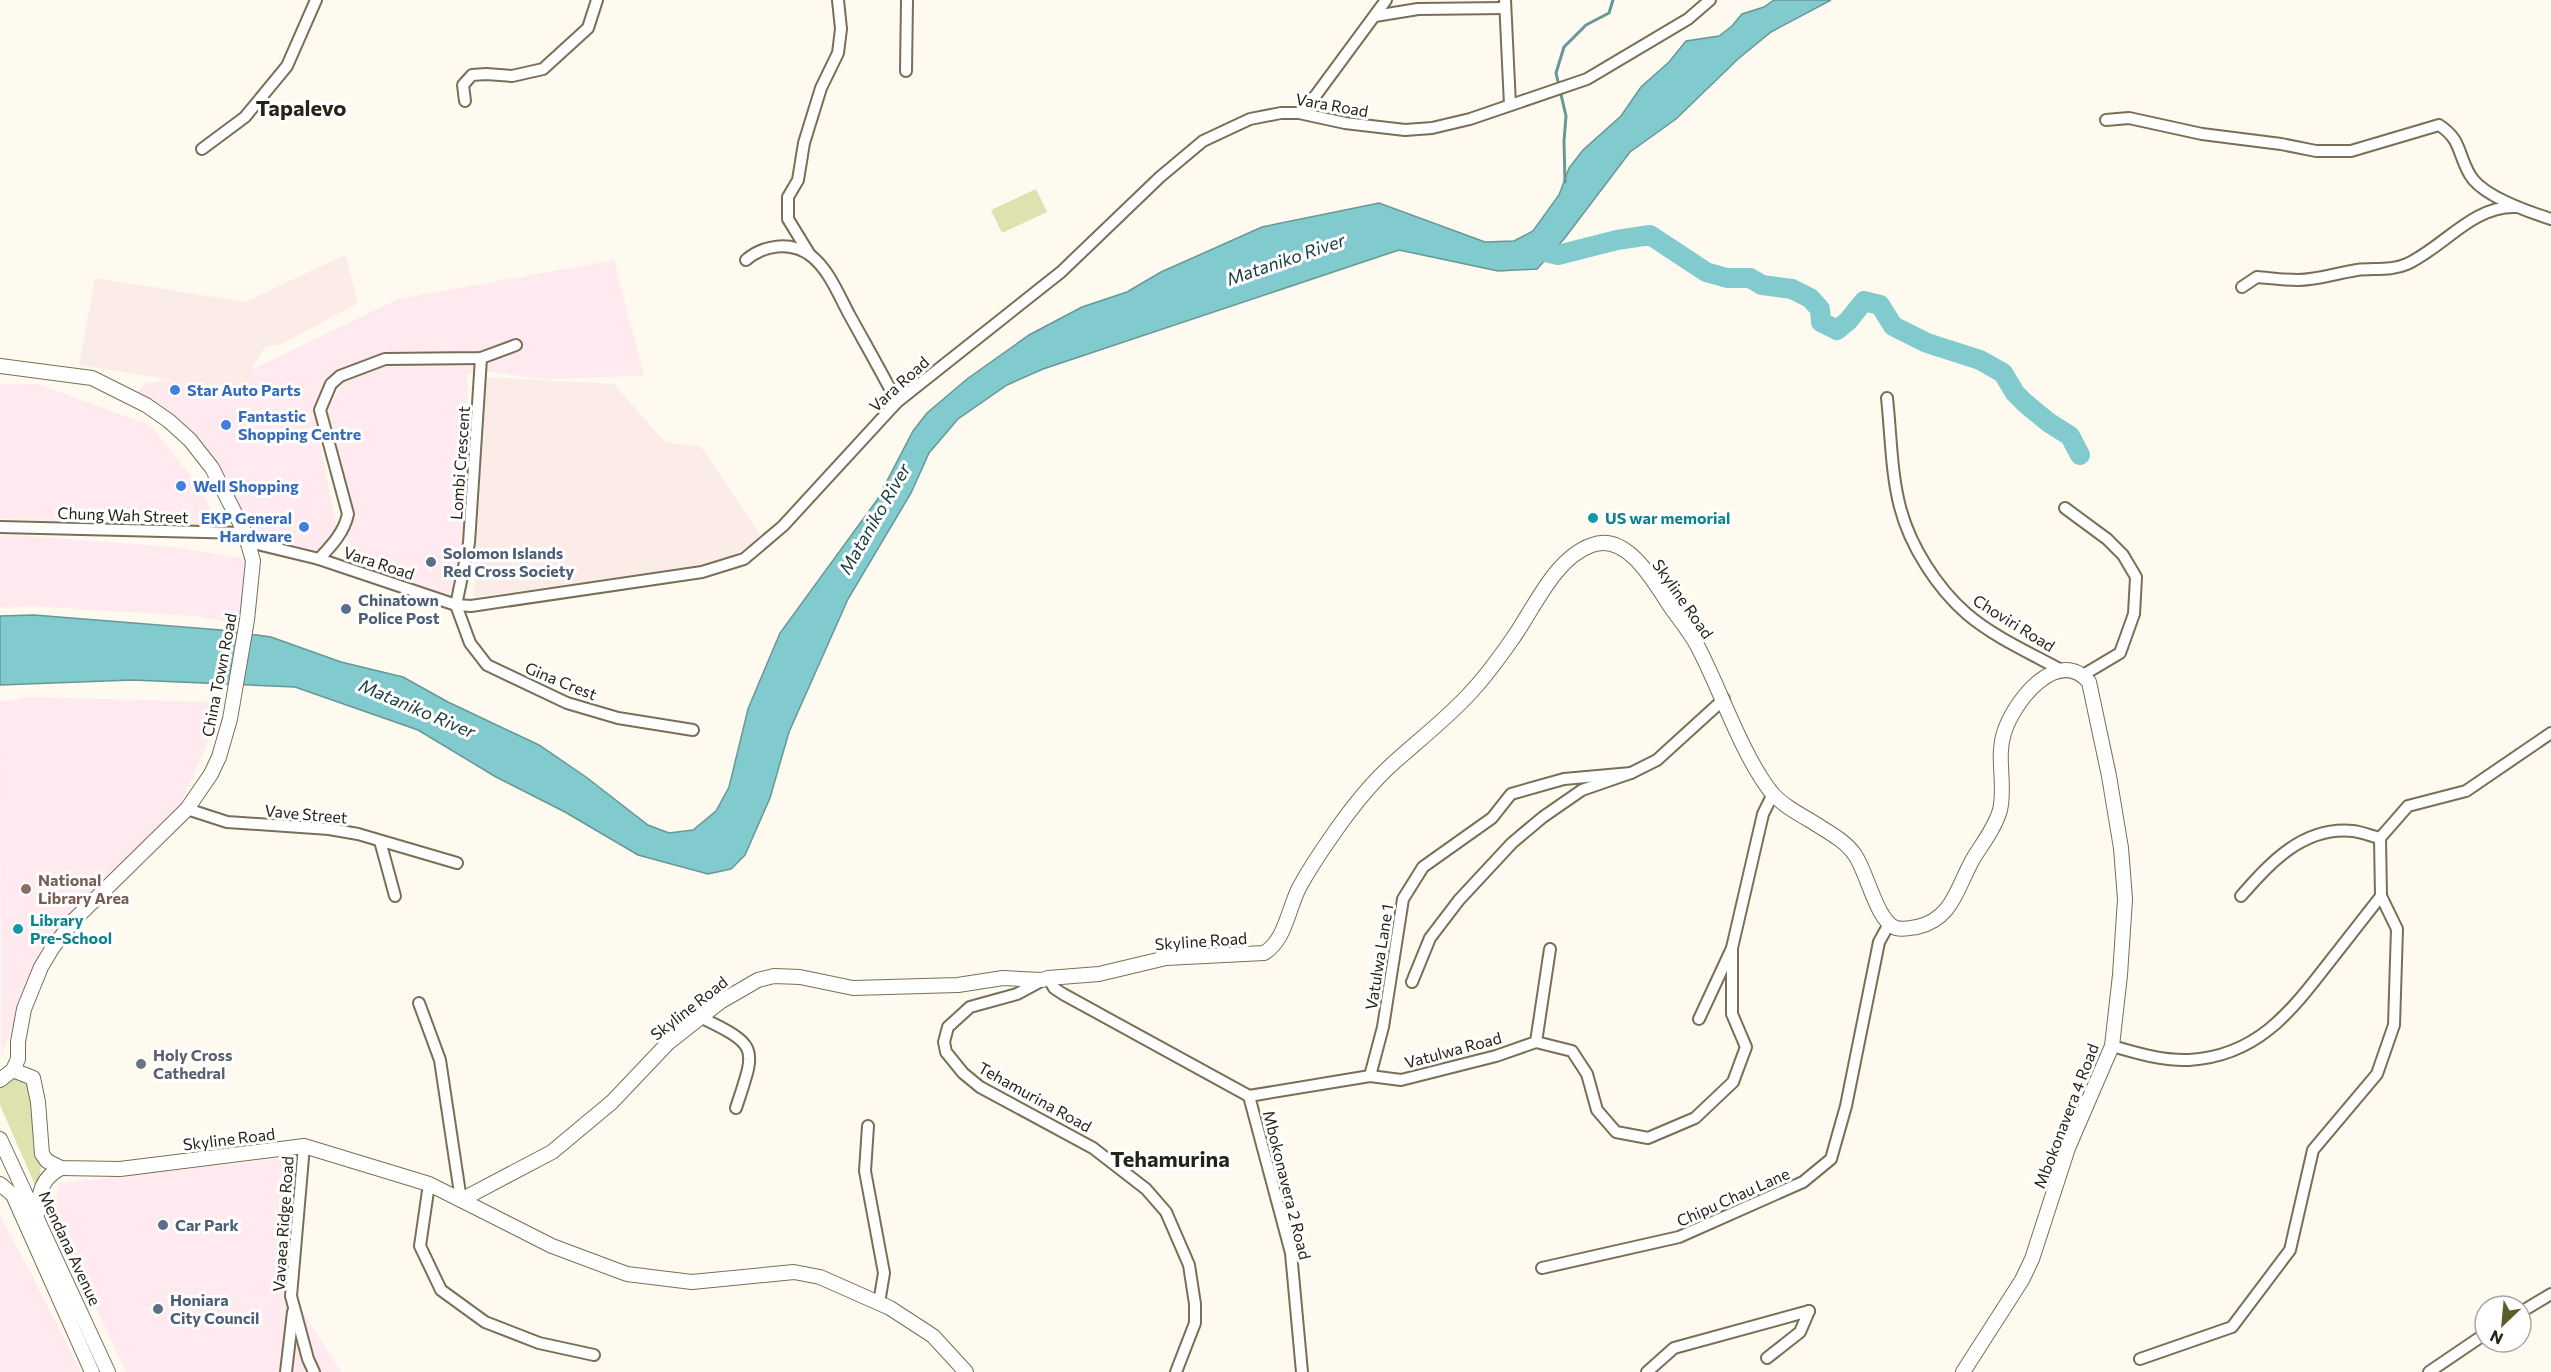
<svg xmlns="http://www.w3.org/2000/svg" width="2551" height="1372" viewBox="0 0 2551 1372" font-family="Commissioner,sans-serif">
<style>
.commercial{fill:#ffeaf0}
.education{fill:#fcece8}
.green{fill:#dde2af}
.water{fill:#81cacd;stroke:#659896;stroke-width:1.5}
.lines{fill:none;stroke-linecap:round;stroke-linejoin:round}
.stream{stroke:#659896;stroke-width:3}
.river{stroke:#81cacd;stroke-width:20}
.street-casing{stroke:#776f56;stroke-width:14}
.secondary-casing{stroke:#776f56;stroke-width:16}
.street{stroke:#fff;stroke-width:10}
.secondary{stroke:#fff;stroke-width:14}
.shop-dot{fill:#3f7fe0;stroke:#fff;stroke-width:2}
.culture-dot{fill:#0f9aa8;stroke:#fff;stroke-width:2}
.service-dot{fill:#5c6f8a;stroke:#fff;stroke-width:2}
.education-dot{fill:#8d6e63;stroke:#fff;stroke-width:2}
.worship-dot{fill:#6b7280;stroke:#fff;stroke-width:2}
.labels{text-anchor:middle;stroke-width:6;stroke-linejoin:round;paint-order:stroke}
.street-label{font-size:16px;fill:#252217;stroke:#fff}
.shop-label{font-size:16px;font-weight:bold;fill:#366cbe;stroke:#fff;text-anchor:start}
.culture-label{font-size:16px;font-weight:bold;fill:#0d838f;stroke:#fff;text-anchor:start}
.service-label{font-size:16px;font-weight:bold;fill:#4e5e75;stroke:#fff;text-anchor:start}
.education-label{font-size:16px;font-weight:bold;fill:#785e54;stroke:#fff;text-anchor:start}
.worship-label{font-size:16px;font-weight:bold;fill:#5b616d;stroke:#fff;text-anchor:start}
.water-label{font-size:18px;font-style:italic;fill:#173b3c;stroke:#fff}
.district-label{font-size:22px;font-weight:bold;fill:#252217;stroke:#fff}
</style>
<rect width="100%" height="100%" fill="#fefaef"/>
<!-- commercial -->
<g class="commercial">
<polygon points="614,260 644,376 542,379 491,372 467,374 471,518 448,601 352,569 327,409 342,387 354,385 335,386 316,422 341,549 317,561 252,541 216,468 137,392 146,383 257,367 398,299"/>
<polygon points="0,384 37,384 150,425 200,487 219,526 0,519"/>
<polygon points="20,535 172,547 249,559 241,624 193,616 31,606 0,608 0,536"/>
<polygon points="27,697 225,702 177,813 79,904 39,952 1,1057 0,702"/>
<polygon points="292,1157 282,1279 341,1372 126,1372 52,1214 60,1183"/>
<polygon points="0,1215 39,1289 81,1372 0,1372"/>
</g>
<!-- education -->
<g class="education">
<polygon points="345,255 358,303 282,344 265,347 252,367 247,392 79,365 95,278 245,302"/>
<polygon points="484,377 614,384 665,442 701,447 762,537 733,556 700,568 474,597"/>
</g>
<!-- green -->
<g class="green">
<polygon points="1036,189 1047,212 1002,233 991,210"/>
<path d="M18 1076 30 1084C34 1113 46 1164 38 1192L0 1105V1084L6 1079Z"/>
</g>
<!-- water -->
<polygon class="water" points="1774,0 1831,0 1771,32 1738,59 1676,119 1630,152 1564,239 1537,269 1498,271 1399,250 1043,369 1007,385 958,419 929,453 911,493 848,599 789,732 770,798 745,855 731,869 708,874 638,855 565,812 496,777 418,730 295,687 132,680 0,685 0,616 34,615 221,630 271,637 341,662 403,677 448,702 539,745 586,777 648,825 669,833 693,830 716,811 729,787 748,709 780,633 877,500 913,431 927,413 967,379 1029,335 1082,307 1127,292 1161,272 1262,227 1379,203 1485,242 1514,241 1533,231 1559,195 1569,168 1583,150 1621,116 1641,87 1669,62 1686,41 1719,36 1732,26 1742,14 1764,7"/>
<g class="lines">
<!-- stream -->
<polyline class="stream" points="1565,182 1564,141 1566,116 1556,73 1564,47 1586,25 1609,13 1613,0"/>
<!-- river -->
<polyline class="river" points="1536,250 1558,255 1617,240 1650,235 1706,272 1727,278 1750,278 1762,285 1792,289 1810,298 1820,309 1821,322 1837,330 1848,321 1864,301 1880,305 1893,326 1927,343 1980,360 2003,373 2015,393 2025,403 2048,422 2070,436 2080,455"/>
<!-- street casing -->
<g class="street-casing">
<g id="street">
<polyline points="1505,0 1510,105"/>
<polyline points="1375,16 1418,9 1505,8"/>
<polyline points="906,71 907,0"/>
<polyline points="465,101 463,85 472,75 486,74 512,76 543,69 588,28 597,0"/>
<polyline points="1299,113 1316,95 1386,0"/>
<path d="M2106 120 2129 118 2202 134 2281 144 2316 151H2351L2439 125C2462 140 2457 153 2470 175 2482 196 2529 212 2551 219"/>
<polyline points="202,149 245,117 287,66 316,0"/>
<polyline points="810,255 788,219 788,197 798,180 804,143 821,88 838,53 841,29 838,0"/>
<path d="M746 260C763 245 790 241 810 255 829 269 839 296 850 316 866 345 882 373 897 402"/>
<path d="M2242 287 2257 277C2270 278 2284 280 2298 280 2318 280 2337 273 2357 270 2374 268 2391 271 2407 264 2444 247 2472 206 2515 207"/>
<polyline points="481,358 469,543 456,605 470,643 487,665 567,703 618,718 693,730"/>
<path d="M1887 398C1891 434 1891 473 1900 507 1910 546 1937 588 1967 614 1994 637 2030 653 2061 670"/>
<polyline points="2065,508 2107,539 2123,555 2136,577 2134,614 2120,653 2083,675"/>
<polyline points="0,527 245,533"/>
<polyline points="249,542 319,559 456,605 471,606 702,572 744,559 783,526 897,402 1061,272 1160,177 1203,141 1250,119 1281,113 1299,113 1345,123 1405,130 1432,128 1470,119 1587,79 1688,19 1710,0"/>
<path d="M319 559C331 546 344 533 348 514L320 410 331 384 340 376 385 359 481 358 516 345"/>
<polyline points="187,809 227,822 329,829 358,834 457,863"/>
<polyline points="380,841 395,896"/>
<path d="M2241 896C2270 863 2303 826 2353 831 2362 832 2371 836 2380 838"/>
<polyline points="1048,978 1054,988 1063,994 1249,1096 1291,1253 1302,1372"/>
<polyline points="1041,981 1017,994 970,1007 948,1027 944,1042 946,1052 963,1073 980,1087 1093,1148 1146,1189 1166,1212 1189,1265 1195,1304 1195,1323 1176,1372"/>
<polyline points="1412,982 1430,938 1459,900 1512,843 1543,817 1582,790 1631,773 1657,760 1724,699"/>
<polyline points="419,1003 440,1060 461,1200"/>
<path d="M700 1017C760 1046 756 1047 736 1108"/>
<polyline points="1699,1019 1732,948 1763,814 1773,794"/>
<polyline points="1536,1042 1572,1051 1587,1074 1597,1110 1616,1132 1648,1138 1695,1118 1733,1082 1746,1047 1732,1014 1732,948"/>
<path d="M2112 1046C2136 1053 2163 1061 2189 1060 2256 1056 2289 1014 2327 965 2345 942 2363 919 2381 896"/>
<polyline points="1370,1076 1383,1027 1403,899 1423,867 1492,818 1511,794 1564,779 1631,773"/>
<polyline points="1249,1096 1370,1076 1401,1080 1496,1056 1536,1042 1550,949"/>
<polyline points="868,1126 865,1171 884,1273 879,1303"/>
<polyline points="304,1146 291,1296 308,1359 314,1372"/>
<polyline points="429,1184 420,1246 441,1290 485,1322 539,1343 594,1355"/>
<polyline points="1542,1268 1679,1237 1803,1182 1831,1159 1846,1106 1879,942 1889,924"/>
<polyline points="2521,1312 2551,1294"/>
<polyline points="1767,1358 1800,1332 1809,1311"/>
<polyline points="2140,1359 2232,1327 2290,1250 2313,1150 2377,1074 2394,1025 2397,929 2381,896 2380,838 2408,806 2466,791 2551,733"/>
<polyline points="286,1372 293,1312"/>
<polyline points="1647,1372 1674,1348 1809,1311"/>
<polyline points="2429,1372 2485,1334"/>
</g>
</g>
<!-- secondary casing -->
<g class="secondary-casing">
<g id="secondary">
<polyline points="0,366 92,378 146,405 169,421 190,440 212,468 245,533 253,561 247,620 230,719 219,757 211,774 187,809 75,919 53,947 41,967 24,1009 18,1042 18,1059 13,1070 0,1080"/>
<path d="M13 1070 33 1078 38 1102 42 1154 47 1161 61 1168 120 1169 304 1146 429 1184 461 1200 552 1152 612 1102 668 1043 720 1002 758 980 774 976 800 977 853 988 958 985 1003 978 1042 980 1048 978 1099 974 1166 958 1264 953C1286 940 1288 908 1300 886 1310 868 1322 850 1334 833 1350 810 1368 787 1388 768 1416 742 1447 719 1472 691 1486 676 1499 658 1511 641 1533 611 1554 558 1592 545 1627 532 1654 582 1670 606 1679 619 1690 632 1698 647 1721 691 1741 753 1771 792 1781 804 1797 813 1811 821 1826 831 1845 840 1855 855 1867 872 1877 922 1896 928 1903 930 1911 928 1917 927 1953 919 1957 887 1973 859 1982 844 1995 828 2000 810 2006 785 1996 758 2004 733 2013 703 2057 645 2089 682L2109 776 2121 848 2125 899 2120 975 2112 1046 2068 1148 2032 1259 2022 1280 1963 1372"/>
<polyline points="0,1139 108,1372"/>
<polyline points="0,1184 13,1195 92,1372"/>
<polyline points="461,1200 552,1246 627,1274 692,1282 794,1272 820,1277 890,1308 933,1336 966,1372"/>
<path d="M37 1214C39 1193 41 1178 61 1168"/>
</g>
</g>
<!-- street -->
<use href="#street" class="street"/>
<!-- secondary -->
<use href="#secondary" class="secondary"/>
</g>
<!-- markers -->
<g class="shop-dot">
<circle cx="175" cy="390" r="6"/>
<circle cx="226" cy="425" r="6"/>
<circle cx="181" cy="486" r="6"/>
<circle cx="304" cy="527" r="6"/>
</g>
<g class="culture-dot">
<circle cx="1593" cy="518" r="6"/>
<circle cx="18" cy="929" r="6"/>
</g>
<g class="service-dot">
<circle cx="431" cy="562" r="6"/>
<circle cx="346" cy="609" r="6"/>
<circle cx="163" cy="1225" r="6"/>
<circle cx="158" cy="1309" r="6"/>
</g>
<circle class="education-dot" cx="26" cy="889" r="6"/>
<circle class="worship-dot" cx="141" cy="1064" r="6"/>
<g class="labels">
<!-- street labels -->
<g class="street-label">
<text transform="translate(1332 105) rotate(10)" y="6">Vara Road</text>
<text transform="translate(899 384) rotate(-42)" y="6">Vara Road</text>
<text transform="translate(460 463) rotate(-86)" y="6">Lombi Crescent</text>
<text transform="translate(123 515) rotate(2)" y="6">Chung Wah Street</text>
<text transform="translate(379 563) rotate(18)" y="6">Vara Road</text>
<text transform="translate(1683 599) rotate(55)" y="6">Skyline Road</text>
<text transform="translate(2014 623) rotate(32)" y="6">Choviri Road</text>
<text transform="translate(219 675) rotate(-79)" y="6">China Town Road</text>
<text transform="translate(561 681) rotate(22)" y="6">Gina Crest</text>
<text transform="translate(306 814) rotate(5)" y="6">Vave Street</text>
<text transform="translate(1201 941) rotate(-4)" y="6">Skyline Road</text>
<text transform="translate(1379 957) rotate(-81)" y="6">Vatulwa Lane 1</text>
<text transform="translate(689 1008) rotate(-38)" y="6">Skyline Road</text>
<text transform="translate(1453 1050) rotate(-15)" y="6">Vatulwa Road</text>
<text transform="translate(1035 1097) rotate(29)" y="6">Tehamurina Road</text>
<text transform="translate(2066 1116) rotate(-69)" y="6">Mbokonavera 4 Road</text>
<text transform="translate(229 1139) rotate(-7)" y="6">Skyline Road</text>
<text transform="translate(1287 1185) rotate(76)" y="6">Mbokonavera 2 Road</text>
<text transform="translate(1733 1197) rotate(-24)" y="6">Chipu Chau Lane</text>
<text transform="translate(283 1224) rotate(-86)" y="6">Vavaea Ridge Road</text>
<text transform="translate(70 1248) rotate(65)" y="6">Mendana Avenue</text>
</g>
<!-- shop labels -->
<g class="shop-label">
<text x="187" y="396">Star Auto Parts</text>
<text x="238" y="422">Fantastic<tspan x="238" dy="18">Shopping Centre</tspan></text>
<text x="193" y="492">Well Shopping</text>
<text x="292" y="524" text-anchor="end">EKP General<tspan x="292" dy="18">Hardware</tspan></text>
</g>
<!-- culture labels -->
<g class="culture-label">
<text x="1605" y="524">US war memorial</text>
<text x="30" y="926">Library<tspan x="30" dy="18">Pre-School</tspan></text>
</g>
<!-- service labels -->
<g class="service-label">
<text x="443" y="559">Solomon Islands<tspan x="443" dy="18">Red Cross Society</tspan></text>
<text x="358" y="606">Chinatown<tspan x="358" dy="18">Police Post</tspan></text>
<text x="175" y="1231">Car Park</text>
<text x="170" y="1306">Honiara<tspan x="170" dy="18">City Council</tspan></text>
</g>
<!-- education labels -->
<g class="education-label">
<text x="38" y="886">National<tspan x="38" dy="18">Library Area</tspan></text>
</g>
<!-- worship labels -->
<g class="worship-label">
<text x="153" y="1061">Holy Cross<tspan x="153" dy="18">Cathedral</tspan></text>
</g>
<!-- water labels -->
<g class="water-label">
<text transform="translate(1286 260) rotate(-19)" y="6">Mataniko River</text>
<text transform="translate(875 519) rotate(-60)" y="6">Mataniko River</text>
<text transform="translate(417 709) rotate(23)" y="6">Mataniko River</text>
</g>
<!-- district labels -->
<g class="district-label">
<text x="301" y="116">Tapalevo</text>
<text x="1170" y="1167">Tehamurina</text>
</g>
</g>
<!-- north arrow -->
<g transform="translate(2503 1324) rotate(206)"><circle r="28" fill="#ffffff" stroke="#a8a7a2" stroke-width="1.5"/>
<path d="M0-4.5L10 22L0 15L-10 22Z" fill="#5b5d2b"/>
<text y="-9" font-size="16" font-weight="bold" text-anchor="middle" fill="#252217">N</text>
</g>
</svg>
